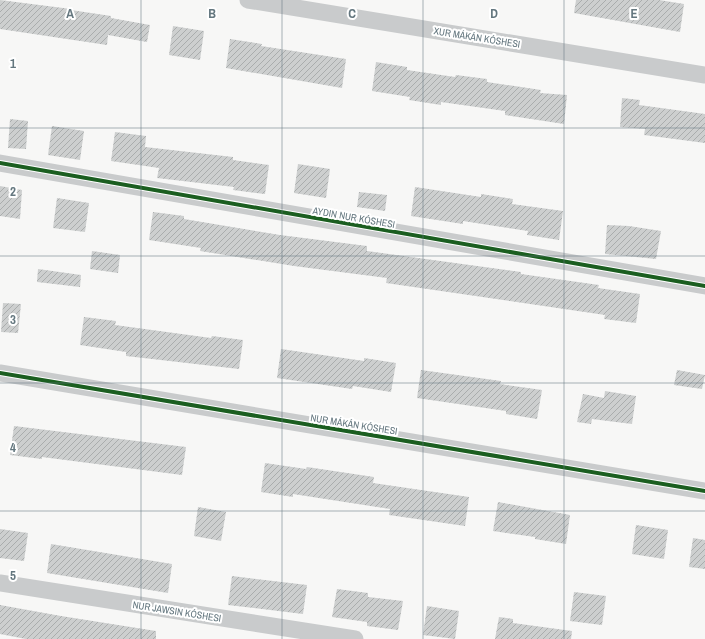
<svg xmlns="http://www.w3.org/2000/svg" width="705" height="639" viewBox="0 0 705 639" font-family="'Archivo Narrow',sans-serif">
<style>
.building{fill:url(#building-hatch)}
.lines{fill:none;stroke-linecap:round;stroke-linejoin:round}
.minor{stroke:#c9cbcc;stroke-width:17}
.cycleway-casing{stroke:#fff;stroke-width:6}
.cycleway{stroke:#1b5e20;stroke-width:4}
.grid{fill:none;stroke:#64777f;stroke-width:1;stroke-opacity:0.55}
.labels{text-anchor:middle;stroke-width:4;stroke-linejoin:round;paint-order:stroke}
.street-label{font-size:10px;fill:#64777f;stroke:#fff}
.grid-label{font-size:13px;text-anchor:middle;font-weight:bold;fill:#64777f;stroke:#fff;stroke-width:4;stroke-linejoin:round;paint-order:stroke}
</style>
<defs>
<pattern id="building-hatch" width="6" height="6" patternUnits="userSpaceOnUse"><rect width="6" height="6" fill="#cdcfcf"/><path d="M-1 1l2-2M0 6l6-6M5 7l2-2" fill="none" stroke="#aaadad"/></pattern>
</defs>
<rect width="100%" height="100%" fill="#f7f7f6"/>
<!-- building -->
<g class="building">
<polygon points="0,0 71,9 71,10 111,16 111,18 150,25 147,42 108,35 107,45 0,29"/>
<polygon points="576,0 659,0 684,4 680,32 574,13"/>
<polygon points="173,26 204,31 200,60 169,55"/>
<polygon points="230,39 262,44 261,46 346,59 342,88 226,68"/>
<polygon points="376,62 407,67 407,70 455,77 456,75 487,79 487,82 541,90 540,93 567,95 564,124 505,115 505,111 441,102 441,105 409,100 410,97 372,91"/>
<polygon points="622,98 640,100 639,105 705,114 705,143 644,135 645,129 620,127"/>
<polygon points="10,119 28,121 26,149 8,148"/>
<polygon points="52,126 84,131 80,160 48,155"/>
<polygon points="115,132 146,136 145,147 233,157 233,160 269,165 265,194 233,190 234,187 157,178 159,168 111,161"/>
<polygon points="298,164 330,169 326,198 294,193"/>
<polygon points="0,186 22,190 20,219 0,216"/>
<polygon points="415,187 481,197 481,194 513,199 512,204 563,211 559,240 527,235 528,231 463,221 463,224 411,216"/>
<polygon points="359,192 387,195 385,211 357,207"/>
<polygon points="57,198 89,203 85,232 53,228"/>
<polygon points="153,212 184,216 184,219 280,235 367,246 367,251 521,272 521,274 599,285 598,288 640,294 636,323 604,319 605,315 386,283 387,278 294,266 200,251 201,248 149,240"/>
<polygon points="607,225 629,226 661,231 656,259 605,254"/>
<polygon points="92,251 120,255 118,273 90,269"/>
<polygon points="38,269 81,275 80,287 37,282"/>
<polygon points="3,303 21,304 18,333 1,332"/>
<polygon points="84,317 116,321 115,325 211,338 212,336 243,340 239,369 126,356 126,352 80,345"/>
<polygon points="281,349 364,361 364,358 396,363 391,392 353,386 352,389 277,378"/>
<polygon points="421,370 501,381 500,384 542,390 537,419 506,414 506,411 417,398"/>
<polygon points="677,370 705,375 702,389 674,385"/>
<polygon points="605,391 636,396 632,424 592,419 591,424 577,422 583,394 604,398"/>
<polygon points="14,426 186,447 182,475 42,457 42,459 10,455"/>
<polygon points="265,463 306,469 307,467 374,477 373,483 469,497 465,526 389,515 390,509 293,494 293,497 261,492"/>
<polygon points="498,502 570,515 566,544 535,539 535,537 493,531"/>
<polygon points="198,507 226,512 221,541 194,536"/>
<polygon points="636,525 668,530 664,559 632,554"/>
<polygon points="0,529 28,533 24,561 0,558"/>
<polygon points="693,538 705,540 705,569 689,567"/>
<polygon points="51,544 172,564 168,593 47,573"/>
<polygon points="232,576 307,585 303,614 228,605"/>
<polygon points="337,589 368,593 368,597 403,601 398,630 367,626 367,622 332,617"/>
<polygon points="574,592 606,596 602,625 570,621"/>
<polygon points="0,605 61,616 156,631 156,639 26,639 0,634"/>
<polygon points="427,606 459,611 455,639 423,635"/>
<polygon points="499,617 513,619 513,623 572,631 571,639 495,639"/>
</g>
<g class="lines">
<!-- minor -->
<g class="minor">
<polyline points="248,0 705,75"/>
<polyline points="0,163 705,286"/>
<polyline points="0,373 705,491"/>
<polyline points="0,583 355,639"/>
</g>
<!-- cycleway casing -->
<g class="cycleway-casing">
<g id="cycleway">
<polyline points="0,163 705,286"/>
<polyline points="0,373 705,491"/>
</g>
</g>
<!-- cycleway -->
<use href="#cycleway" class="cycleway"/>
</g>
<!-- grid -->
<path class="grid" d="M141 0V639M282 0V639M423 0V639M564 0V639M0 128H705M0 256H705M0 383H705M0 511H705"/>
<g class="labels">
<!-- street labels -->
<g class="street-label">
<text transform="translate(477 37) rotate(9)" y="4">XUR MÁKÁN KÓSHESI</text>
<text transform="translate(354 217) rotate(10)" y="4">AYDIN NUR KÓSHESI</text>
<text transform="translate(354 424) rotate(9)" y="4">NUR MÁKÁN KÓSHESI</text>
<text transform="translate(177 611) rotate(9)" y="4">NUR JAWSIN KÓSHESI</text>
</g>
</g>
<g class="grid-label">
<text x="70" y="18">A</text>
<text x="212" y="18">B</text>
<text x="352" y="18">C</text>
<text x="494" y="18">D</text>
<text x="634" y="18">E</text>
<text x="13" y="68">1</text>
<text x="13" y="196">2</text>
<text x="13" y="324">3</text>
<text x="13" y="452">4</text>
<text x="13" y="580">5</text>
</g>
</svg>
